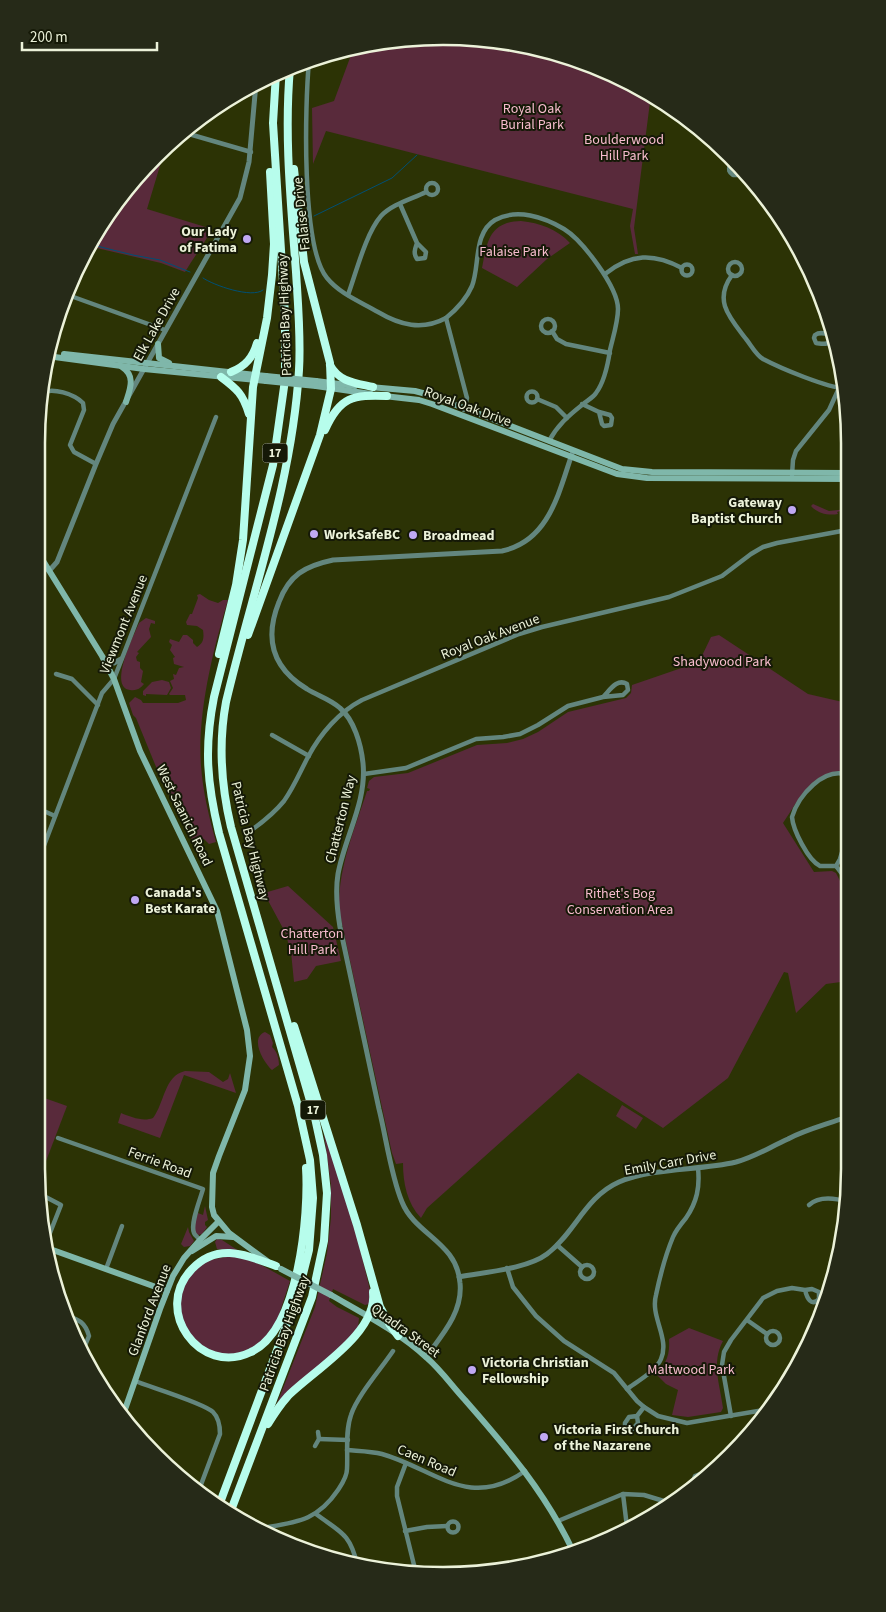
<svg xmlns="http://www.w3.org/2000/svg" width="886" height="1612" viewBox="0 0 886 1612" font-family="'Source Sans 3',sans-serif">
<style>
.green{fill:#592a3b}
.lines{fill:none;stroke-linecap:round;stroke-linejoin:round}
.stream{stroke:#004f74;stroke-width:1}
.minor{stroke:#63867e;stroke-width:4.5}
.tertiary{stroke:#63867e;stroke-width:5}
.secondary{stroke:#7fb7aa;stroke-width:6}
.motorway{stroke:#b7fdec;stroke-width:8}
.secondary-bridge{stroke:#7fb7aa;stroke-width:6}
.poi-dot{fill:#c0a8f3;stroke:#151907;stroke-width:2}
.labels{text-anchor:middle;stroke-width:4;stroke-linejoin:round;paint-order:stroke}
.shield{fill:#151907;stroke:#acb19a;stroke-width:1}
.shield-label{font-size:12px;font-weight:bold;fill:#ecf2d9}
.park-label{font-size:14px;fill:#f8bcce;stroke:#151907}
.street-label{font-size:14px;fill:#ecf2d9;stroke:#151907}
.poi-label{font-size:14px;font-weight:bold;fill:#ecf2d9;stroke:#151907;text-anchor:start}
.rim{fill:none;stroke:#ecf2d9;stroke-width:2.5}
</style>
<rect width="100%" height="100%" fill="#2c3305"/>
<!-- green -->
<g class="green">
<polygon points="416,37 496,40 573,58 651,94 634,228 638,254 635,254 630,226 633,209 326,131 313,164 312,108 334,101 354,47"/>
<path d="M165 149 147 209 212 229C204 244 194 257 185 272L161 263 88 246 91 240 137 175Z"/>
<path d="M521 221C540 223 557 229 570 243L547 259 517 287 482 268C487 242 489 222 521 221Z"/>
<path d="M813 504 829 511 847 509 837 512 838 514C828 516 817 513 811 506Z"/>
<path d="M200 594 209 600 218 603 223 600H228C213 650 197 714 201 766 203 792 209 817 216 842L209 844 204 839H200L205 854 201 857 161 779 136 718 133 715 129 703 135 697 141 700 143 703H178L186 700 185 695H170L169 694 173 688 170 681 174 679 173 674 176 675 179 668 184 667 174 664 173 658 175 657 170 650 172 645 169 642 170 639 179 642 183 635H187L193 640V643L197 647C204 643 204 637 203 630L197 626 187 625 186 622 190 614H192L198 598 197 595Z"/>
<path d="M146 618 155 621V624L151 623 149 629 151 637 137 652 139 653 136 657 137 661 140 662V668L143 671 141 682 144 684C140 689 136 691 130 690 108 687 134 635 139 623Z"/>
<path d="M719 635 808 694 847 703 848 771C811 770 801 797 783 823L814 872 832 871 836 873 848 897V981L826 984 796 1013 788 973 784 972 728 1078 663 1128 578 1073 427 1208 421 1218C407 1203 403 1183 403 1163L396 1164 392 1153 339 910C338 868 354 831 367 791H369L370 789 367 788 369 781 374 777 408 773 477 745 507 743 523 739 538 732 568 712 626 698 631 693 632 685 699 662 711 637Z"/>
<polygon points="162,680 169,682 171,688 167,695 146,694 146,696 143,695 143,691 152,682"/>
<polygon points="288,886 333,927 341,961 316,966 307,979 294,982 291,952 285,932 264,893"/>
<path d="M265 1032 270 1035 273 1043 272 1047C277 1051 279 1059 279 1065L272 1070C264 1063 249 1038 265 1032Z"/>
<path d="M185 1071 209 1072 223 1082 228 1079 230 1073 236 1093 184 1075 160 1138 118 1123 121 1113C131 1117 143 1122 153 1118 165 1102 164 1076 185 1071Z"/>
<polygon points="36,1095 67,1106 43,1169 36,1167"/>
<polygon points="622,1105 643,1118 636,1129 616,1116"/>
<polygon points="324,1135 326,1135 357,1236 370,1290 369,1304 365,1305 333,1289 329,1301 337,1307 359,1318 358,1328 349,1339 276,1406 315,1307 327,1253 331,1218 331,1185"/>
<polygon points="205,1206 208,1220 205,1222 205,1225 207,1227 202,1234 198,1235 195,1233 194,1224 198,1213 203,1215"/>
<polygon points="188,1227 189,1232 194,1241 190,1246 184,1247 181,1244"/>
<polygon points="217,1239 222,1240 239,1251 217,1249 215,1242"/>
<path d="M230 1256C252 1257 271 1271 290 1281L277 1321 259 1345 234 1355 219 1354 203 1347 191 1336 184 1325 180 1309 181 1294 186 1281 200 1265 210 1260Z"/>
<path d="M689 1328 723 1341C711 1363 720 1384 723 1408L721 1412 688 1417 672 1415 678 1390 666 1384 656 1374C667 1363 670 1354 669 1339Z"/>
</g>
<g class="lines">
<!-- stream -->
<g class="stream">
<polyline points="314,216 392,178 417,155"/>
<polyline points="89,244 133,255 160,260 190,272"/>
<path d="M203 278C213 285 252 299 263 290"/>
</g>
<!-- minor -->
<g class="minor">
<path d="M309 61C305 104 301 247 327 278 340 294 361 302 378 312 400 325 422 331 446 318L467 398 464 410"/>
<polyline points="182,132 251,152"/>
<path d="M734 163 730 165C728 170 729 172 733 175H737L741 171"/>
<circle cx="432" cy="189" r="6"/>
<path d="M400 204 417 243 426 252 425 258 417 259C413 253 415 249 417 243"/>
<circle cx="735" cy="269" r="7"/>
<circle cx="687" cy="270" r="5.5"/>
<path d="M605 274C631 253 654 253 682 268"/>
<path d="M732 275C713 301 730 318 746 339 751 345 756 355 763 359 782 369 826 387 846 389"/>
<polyline points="68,295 165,330"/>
<path d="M348 295C356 273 366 233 381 216 392 204 412 199 426 192"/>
<path d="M446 318C457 309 466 300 472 286 480 266 473 233 495 220 517 208 544 217 564 229 582 240 618 287 618 309 618 322 613 337 610 350 608 364 605 381 596 393 593 398 586 401 582 405 568 416 557 426 549 441"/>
<circle cx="548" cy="326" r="7"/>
<polyline points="552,331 557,339 566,344 610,353"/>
<path d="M834 339C829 334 821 331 815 335L814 338 816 343C824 344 829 345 834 339"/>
<circle cx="532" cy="397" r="5.5"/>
<path d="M41 393C53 387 74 394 83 403L84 410 70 445 74 452 96 464"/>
<polyline points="537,399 556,407 567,418"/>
<polyline points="582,404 599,412 610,415 612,418 611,425 604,426 602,424 599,412"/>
<polyline points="792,475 793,460 796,451 829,410 839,388 843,375"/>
<polyline points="847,662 845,663 843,669 845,673 847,674"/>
<polyline points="56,674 72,679 98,705"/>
<polyline points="272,735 309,756"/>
<path d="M364 774 406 768 476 739 503 737 520 734 538 725 568 706 603 697 623 695 628 690 627 684C617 678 610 690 603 697"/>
<path d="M848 775C824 766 798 796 792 817 793 830 808 860 820 866H836L840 859 848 833"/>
<polyline points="37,808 55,816"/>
<path d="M253 829C264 821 275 812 284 801 294 787 300 772 308 757 320 734 339 712 362 700L519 634 542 627 669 597 722 576 751 554 763 547 777 543 847 530"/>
<polyline points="37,864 102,693 114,679 216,417"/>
<polyline points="836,866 848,882"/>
<polyline points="844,879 848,891"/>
<polyline points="845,1118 849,1128"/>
<path d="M58 1138 203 1189C200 1200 190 1224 194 1233 195 1236 198 1237 200 1240"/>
<polyline points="40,1194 61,1205 48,1238"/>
<path d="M809 1205C819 1196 835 1198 848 1202"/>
<polyline points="557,1245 582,1267"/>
<circle cx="587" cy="1272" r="7"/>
<polyline points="507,1268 513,1287 536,1316 564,1341 614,1373 637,1401 644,1407 658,1416 687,1423 764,1410"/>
<polyline points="106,1269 122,1226"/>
<path d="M66 1315C79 1320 85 1322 89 1336L84 1348"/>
<polyline points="747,1320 767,1334"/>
<circle cx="773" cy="1338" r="7"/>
<path d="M135 1381C150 1387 204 1403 213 1412 219 1418 220 1426 220 1434L199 1490"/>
<path d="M627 1389C638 1381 656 1371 661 1359 670 1338 650 1317 656 1295 660 1276 665 1256 673 1237 676 1230 681 1224 686 1218 697 1202 700 1187 698 1168"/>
<polyline points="637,1416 638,1423 632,1430 627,1430 625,1428 625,1423 629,1417 637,1416 644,1407"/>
<path d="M731 1416 722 1365 724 1352 731 1340 763 1298 777 1291 792 1288 805 1290 812 1289 819 1292V1299C811 1307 807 1298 805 1290"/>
<polyline points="319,1439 348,1440"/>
<polyline points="315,1446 319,1439 318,1432"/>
<path d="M347 1450C358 1451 371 1451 382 1454 435 1469 469 1511 525 1471"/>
<polyline points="406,1463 397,1487 397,1496 415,1569"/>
<polyline points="695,1485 693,1481 695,1476 700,1474 706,1478"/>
<polyline points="623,1494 627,1527"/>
<path d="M316 1514C340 1532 350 1533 357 1564"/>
<polyline points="558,1521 623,1494 644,1495 667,1502"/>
<circle cx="453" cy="1527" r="5.5"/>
<path d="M262 1528C297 1522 317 1521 338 1490 342 1484 347 1477 347 1469 348 1452 345 1432 351 1415 357 1396 381 1369 393 1351"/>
<polyline points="405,1531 427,1527 447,1526"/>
<polyline points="504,1567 507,1564 512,1565"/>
</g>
<!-- tertiary -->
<g class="tertiary">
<polyline points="49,571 57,562 96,464 113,424 240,198 249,162 256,83"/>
<polyline points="105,661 114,663 121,659"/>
<path d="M459 1277C485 1272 527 1269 547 1254 575 1233 585 1197 619 1182 655 1167 698 1171 736 1162 755 1157 770 1147 788 1139 807 1129 829 1124 849 1116"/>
<path d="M426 1357C442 1335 463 1312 460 1283 457 1242 415 1235 402 1202 391 1176 386 1137 379 1109 366 1048 353 987 340 927 337 909 335 892 338 874 345 836 367 802 363 763 361 744 354 720 340 708 330 699 318 696 307 689 272 668 264 639 279 602 289 575 305 566 333 560L502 551C550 541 559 491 573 451"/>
</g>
<!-- secondary -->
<g class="secondary">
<polyline points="158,344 159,358 169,363"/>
<polyline points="64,354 266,376"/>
<polyline points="47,356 144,369 266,381"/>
<path d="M122 367C136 376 130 389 126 402"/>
<polyline points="316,381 355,386"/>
<polyline points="316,386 371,394"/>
<polyline points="370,387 415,391 430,395 622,469 652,472 847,473"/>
<polyline points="384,396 419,400 432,404 617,474 647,478 847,479"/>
<polyline points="37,551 102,656 114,679 140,751 217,911 247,1030 250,1056 245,1090 219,1156 213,1173 212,1207 214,1215 229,1233 267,1261"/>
<polyline points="50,1249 167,1291"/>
<polyline points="192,1251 216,1236 233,1237"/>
<path d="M331 1295C364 1314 399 1332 427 1358 441 1370 452 1386 465 1400 507 1448 545 1492 573 1551"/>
<polyline points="122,1418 160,1309 173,1276 184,1258 200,1240 218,1222"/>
</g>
<!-- motorway -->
<g class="motorway">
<path d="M330 365C339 382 356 383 373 387"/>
<path d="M231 372C246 366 253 357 257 343"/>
<path d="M221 377C237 389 243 394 249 414"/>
<path d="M325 430C340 396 353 395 387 396"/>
<polyline points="248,635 320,435 331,389 330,363 304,262 294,169"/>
<polyline points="219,654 236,585 243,540 253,387 267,318 272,275 274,244 270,172"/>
<polyline points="294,1026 357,1225 380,1307 390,1325 398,1336"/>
<path d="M276 1266C246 1255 218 1242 192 1269 152 1310 200 1377 251 1352 299 1330 309 1214 306 1168"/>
<path d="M268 1424C274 1414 280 1405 288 1396 314 1370 378 1333 373 1292"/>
<path d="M218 1508 298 1294 309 1250 313 1198 310 1160 298 1106 219 833C207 783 204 748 214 697L273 465 285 380V314L273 123 276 73"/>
<path d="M230 1513 312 1297 324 1241 327 1193 323 1155 315 1118 231 827C221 785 218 745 226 702 252 592 292 484 299 370 301 338 298 304 296 272 291 204 284 136 290 68"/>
</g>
<!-- secondary-bridge -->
<g class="secondary-bridge">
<polyline points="266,376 316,381"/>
<polyline points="266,381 316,386"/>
<polyline points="281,1269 331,1295"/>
</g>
</g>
<!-- markers -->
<g class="poi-dot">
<circle cx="247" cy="239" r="5"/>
<circle cx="792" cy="510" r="5"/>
<circle cx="314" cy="534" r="5"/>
<circle cx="413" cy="535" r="5"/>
<circle cx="135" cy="900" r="5"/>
<circle cx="472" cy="1370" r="5"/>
<circle cx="544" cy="1437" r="5"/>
</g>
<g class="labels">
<!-- shield labels -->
<g class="shield">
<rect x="262.5" y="443.5" width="25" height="19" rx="4"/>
<rect x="300.5" y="1100.5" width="25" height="19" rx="4"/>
</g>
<g class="shield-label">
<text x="275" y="457">17</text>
<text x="313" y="1114">17</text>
</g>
<!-- park labels -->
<g class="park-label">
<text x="532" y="113">Royal Oak<tspan x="532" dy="16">Burial Park</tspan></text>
<text x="624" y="144">Boulderwood<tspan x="624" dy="16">Hill Park</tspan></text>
<text x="514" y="256">Falaise Park</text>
<text x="722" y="666">Shadywood Park</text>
<text x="620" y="898">Rithet's Bog<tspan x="620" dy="16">Conservation Area</tspan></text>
<text x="312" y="938">Chatterton<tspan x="312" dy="16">Hill Park</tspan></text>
<text x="691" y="1374">Maltwood Park</text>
</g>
<!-- street labels -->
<g class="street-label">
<text transform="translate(301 214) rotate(-96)" y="5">Falaise Drive</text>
<text transform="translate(284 315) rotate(-92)" y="5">Patricia Bay Highway</text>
<text transform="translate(156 324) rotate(-61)" y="5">Elk Lake Drive</text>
<text transform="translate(468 406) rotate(20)" y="5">Royal Oak Drive</text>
<text transform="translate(123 624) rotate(-68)" y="5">Viewmont Avenue</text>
<text transform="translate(490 636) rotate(-21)" y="5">Royal Oak Avenue</text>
<text transform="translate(185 815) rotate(64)" y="5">West Saanich Road</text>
<text transform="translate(340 819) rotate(-76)" y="5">Chatterton Way</text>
<text transform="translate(251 841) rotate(76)" y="5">Patricia Bay Highway</text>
<text transform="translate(160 1162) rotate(20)" y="5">Ferrie Road</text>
<text transform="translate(670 1162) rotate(-10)" y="5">Emily Carr Drive</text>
<text transform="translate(149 1310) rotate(-69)" y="5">Glanford Avenue</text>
<text transform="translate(406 1330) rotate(36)" y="5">Quadra Street</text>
<text transform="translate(284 1333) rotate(-70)" y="5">Patricia Bay Highway</text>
<text transform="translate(427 1460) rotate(23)" y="5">Caen Road</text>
</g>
<!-- poi labels -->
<g class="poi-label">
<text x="237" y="236" text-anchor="end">Our Lady<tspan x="237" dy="16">of Fatima</tspan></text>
<text x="782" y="507" text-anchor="end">Gateway<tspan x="782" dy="16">Baptist Church</tspan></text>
<text x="324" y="539">WorkSafeBC</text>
<text x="423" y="540">Broadmead</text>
<text x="145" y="897">Canada's<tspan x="145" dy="16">Best Karate</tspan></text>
<text x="482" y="1367">Victoria Christian<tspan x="482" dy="16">Fellowship</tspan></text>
<text x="554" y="1434">Victoria First Church<tspan x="554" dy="16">of the Nazarene</tspan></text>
</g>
</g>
<!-- crop -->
<path d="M0 0H886V1612H0ZM443 45H443A398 398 0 0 1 841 443V1169A398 398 0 0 1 443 1567H443A398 398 0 0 1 45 1169V443A398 398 0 0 1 443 45Z" fill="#262a18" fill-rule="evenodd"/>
<path class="rim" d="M443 45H443A398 398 0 0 1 841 443V1169A398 398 0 0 1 443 1567H443A398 398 0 0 1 45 1169V443A398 398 0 0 1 443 45Z"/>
<!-- scale -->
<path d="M22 42v8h135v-8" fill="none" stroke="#ecf2d9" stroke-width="2.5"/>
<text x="30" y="42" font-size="15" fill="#ecf2d9" stroke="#151907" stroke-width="4" paint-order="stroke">200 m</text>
</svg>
